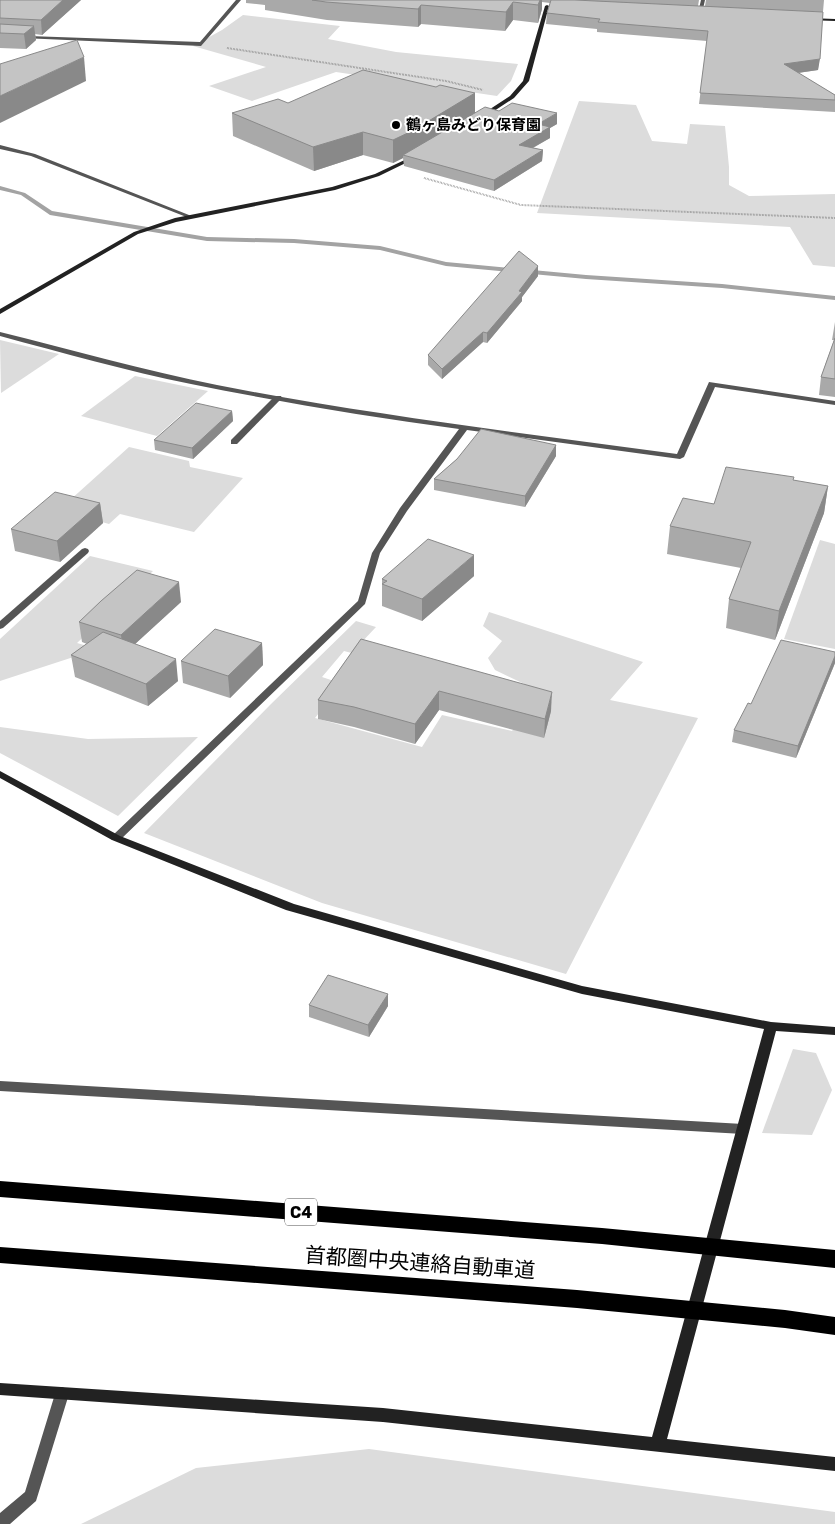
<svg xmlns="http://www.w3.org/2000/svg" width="835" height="1524" viewBox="0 0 835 1524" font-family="Rubik,'Noto Sans JP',sans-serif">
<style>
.green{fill:#dcdcdc}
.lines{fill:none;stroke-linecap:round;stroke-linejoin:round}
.stream{fill:#a3a3a3;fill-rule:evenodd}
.path{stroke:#777;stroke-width:2;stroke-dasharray:0.5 1;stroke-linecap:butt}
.lane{fill:#555;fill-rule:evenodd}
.street{fill:#555;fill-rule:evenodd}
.secondary{fill:#222;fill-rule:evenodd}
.highway{fill:#000;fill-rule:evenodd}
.wall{fill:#a9a9a9}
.shaded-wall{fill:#898989}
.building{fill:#c4c4c4;stroke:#898989}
.poi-dot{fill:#000;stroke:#fff;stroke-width:2}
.labels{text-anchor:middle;stroke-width:4;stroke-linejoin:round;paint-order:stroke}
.far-poi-label{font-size:15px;font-weight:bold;fill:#000;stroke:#fff;text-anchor:start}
.shield{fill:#fff;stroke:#4c4c4c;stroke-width:1}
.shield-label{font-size:16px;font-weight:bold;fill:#000}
.near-street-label{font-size:21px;fill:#000;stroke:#fff}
</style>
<rect width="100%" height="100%" fill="#fff"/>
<!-- green -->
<g class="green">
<polygon points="243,15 340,26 328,39 396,52 518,64 511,81 497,96 336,72 252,101 209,86 266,67 193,46 222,30"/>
<polygon points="579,101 636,105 652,141 687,144 690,124 725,126 729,167 729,185 749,196 835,194 835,267 813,265 790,227 537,213"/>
<polygon points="0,340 59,354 1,393"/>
<polygon points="135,376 208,391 157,436 81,416"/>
<polygon points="129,447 189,461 190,467 243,478 194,532 120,514 109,524 59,510"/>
<polygon points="820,540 835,544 835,649 784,639"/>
<polygon points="90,556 153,571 77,643 98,649 0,681 0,639"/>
<polygon points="489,612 643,662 610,700 698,718 566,974 322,903 144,833 271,704 356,621 376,627 360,644 393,664 344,651 322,677 355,688 326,704 315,718 422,747 442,715 512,731 539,691 495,670 488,658 502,641 483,626"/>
<polygon points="0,727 88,739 198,737 118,816 0,753"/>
<polygon points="793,1049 816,1053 832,1090 812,1135 762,1133"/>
<polygon points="369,1449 835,1512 835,1524 81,1524 196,1468"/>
</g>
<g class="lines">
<!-- stream -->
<polygon class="stream" points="0,186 25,193 52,211 207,237 294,239 380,246 446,262 586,275 722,284 835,296 835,300 722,288 586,279 446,266 380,250 294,243 207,241 50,215 21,195 0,190"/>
<!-- path -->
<g class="path">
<polyline points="227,48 446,81 483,90"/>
<polyline points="424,178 521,205 835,218"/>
</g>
<!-- lane -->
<g class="lane">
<polygon points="275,396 281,396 282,398 237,444 231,444 231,440"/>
<polygon points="85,548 88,549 89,551 88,553 3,628 0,629 0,621 82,549"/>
</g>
<!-- street -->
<g class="street">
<polygon points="236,0 241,0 201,46 0,37 0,35 200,42"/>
<polygon points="701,0 705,0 702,13 700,14 698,13"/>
<polygon points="0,145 35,154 194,217 189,218 31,156 0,149"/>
<path d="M0 332C72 350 144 370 217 385 370 415 523 433 677 454L709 382 835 401V405L715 387 684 457 680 459 467 430 407 511 380 553 365 604 120 840H112L111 838 112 836 358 601 372 553 400 508 459 429C369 417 280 402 191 384 127 371 63 353 0 336Z"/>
<polygon points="0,1081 743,1124 747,1125 749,1129 747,1133 743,1134 0,1091"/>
<polygon points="62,1387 67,1389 69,1394 36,1501 10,1524 0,1524 0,1513 25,1492 55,1394 57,1389"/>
</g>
<!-- secondary -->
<g class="secondary">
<polygon points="547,5 549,6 529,81 514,98 485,117 481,117 481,115 510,96 523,81 545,6"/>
<polygon points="809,18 835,19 835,21 807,20"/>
<polygon points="413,156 418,157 379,176 335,190 176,222 138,234 0,314 0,309 134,232 175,218 332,187 375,174"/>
<polygon points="0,771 120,836 294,904 582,986 771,1022 835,1027 835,1035 776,1031 667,1439 835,1457 835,1471 383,1422 0,1395 0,1383 383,1408 652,1437 764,1029 582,994 286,910 112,840 0,778"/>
</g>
<!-- highway -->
<g class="highway">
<polygon points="0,1181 602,1228 835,1250 835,1268 602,1244 0,1197"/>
<polygon points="0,1247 577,1290 785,1310 835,1317 835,1335 785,1328 577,1308 0,1263"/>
</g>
</g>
<!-- wall -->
<g class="wall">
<polygon points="0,0 81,0 42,35 35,34 36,40 26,49 0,48"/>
<polygon points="246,0 699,0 698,6 705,6 706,0 824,0 818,70 798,73 835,95 835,112 699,104 707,41 597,32 597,29 546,24 547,13 550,3 542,2 542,9 538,23 513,20 505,31 421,24 418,27 327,20 265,10 265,5 246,3"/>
<polygon points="436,87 475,93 475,113 557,124 550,128 550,138 533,148 543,150 542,161 494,191 404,166 403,158 393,163 363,155 314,171 233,136 232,113 288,103"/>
<polygon points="538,266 538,276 522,297 522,301 487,343 483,342 442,379 428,365 428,355"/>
<polygon points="835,322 835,397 819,395 821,377 834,340 832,340"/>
<polygon points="232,411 233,421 193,459 155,450 154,440"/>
<polygon points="556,445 556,456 525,507 434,490 434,479 457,459"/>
<polygon points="793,481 828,486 824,513 775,640 726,628 729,599 741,568 667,554 670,526"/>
<polygon points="100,503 103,523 60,562 15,551 11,529"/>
<polygon points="474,576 422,621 382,606 382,579"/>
<polygon points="181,602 135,644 178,681 148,706 75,677 71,655 87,644 82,642 79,622"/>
<polygon points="361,639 551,711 544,738 439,710 415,744 354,727 318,719 318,700"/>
<polygon points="262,643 263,665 230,698 183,683 181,661"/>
<polygon points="835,652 835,663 796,758 732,742 734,730"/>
<polygon points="388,994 388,1006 369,1037 309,1017 309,1005"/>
</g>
<!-- shaded-wall -->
<g class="shaded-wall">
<polygon points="63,0 81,0 42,35 41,20"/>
<polygon points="540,0 542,0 542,9 538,23 538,5"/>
<polygon points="513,2 513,20 505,31 506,12"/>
<polygon points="421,5 421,24 418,27 418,9"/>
<polygon points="34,26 36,40 26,49 24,34"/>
<polygon points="84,57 86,81 0,123 0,96"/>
<polygon points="820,59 818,70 783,75 784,64"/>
<polygon points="475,93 475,116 403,155 403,158 393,163 393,140"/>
<polygon points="557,113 557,124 550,128 550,138 518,156 519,145 538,124"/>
<polygon points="363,132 363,155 314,171 313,147"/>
<polygon points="543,150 542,161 494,191 494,180"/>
<polygon points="538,266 538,276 522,297 522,301 487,343 487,333"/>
<polygon points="483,332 483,342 442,379 442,369"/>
<polygon points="232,411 233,421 193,459 192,448"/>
<polygon points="556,445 556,456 525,507 525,496"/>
<polygon points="828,486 824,513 775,640 779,611"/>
<polygon points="100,503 103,523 60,562 57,541"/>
<polygon points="474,555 474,576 422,621 422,599"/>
<polygon points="179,582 181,602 123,655 121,635"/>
<polygon points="262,643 263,665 230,698 228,676"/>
<polygon points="835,656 835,663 796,758 798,746"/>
<polygon points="176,659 178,681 148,706 146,684"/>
<polygon points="439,691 439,710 415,744 415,724"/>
<polygon points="552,692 551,711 544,738 545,719"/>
<polygon points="388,994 388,1006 369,1037 368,1025"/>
</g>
<!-- building -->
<g class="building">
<polygon points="0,0 63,0 41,20 0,18"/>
<polygon points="312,0 540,0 538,5 513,2 506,12 421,5 418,9 326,2"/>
<polygon points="551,0 575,0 823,12 820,59 784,64 835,95 835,100 700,93 708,31 598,22 600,19 547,13"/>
<polygon points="0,24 34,26 24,34 0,33"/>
<polygon points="77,40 84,57 0,96 0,64"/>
<polygon points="363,70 436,87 440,85 475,93 412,131 393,140 363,132 313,147 232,113 278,99 288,103"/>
<polygon points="512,103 557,113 538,124 550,127 519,145 543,150 494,180 403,155 485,107 499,111"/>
<polygon points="519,251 538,266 519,291 522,292 487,333 483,332 442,369 428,355"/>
<polygon points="835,338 835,379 821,377"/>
<polygon points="196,403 232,411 192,448 154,440"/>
<polygon points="481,429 556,445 525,496 434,479 457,459"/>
<polygon points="726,467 794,477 793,480 828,486 779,611 729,599 751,542 670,526 683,498 714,504"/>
<polygon points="55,492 100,503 57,541 11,529"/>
<polygon points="428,539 474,555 422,599 382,584 387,581 382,579"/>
<polygon points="137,570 179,582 121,635 79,622 101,601"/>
<polygon points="215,629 262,643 228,676 181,661"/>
<polygon points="103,632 176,659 146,684 71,655"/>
<polygon points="361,639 552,692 545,719 439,691 415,724 354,707 318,700"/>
<polygon points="781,640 835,652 835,656 798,746 734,730 748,703 751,704"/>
<polygon points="328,975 388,994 368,1025 309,1005"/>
</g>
<!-- markers -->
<circle class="poi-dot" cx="396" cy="125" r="5"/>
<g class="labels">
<!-- far-poi labels -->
<g class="far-poi-label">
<text x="406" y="130">鶴ヶ島みどり保育園</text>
</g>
<!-- shield labels -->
<rect class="shield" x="285" y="1198.5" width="32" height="27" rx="4"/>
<g class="shield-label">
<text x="301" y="1218">C4</text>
</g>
<!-- near-street labels -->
<g class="near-street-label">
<text transform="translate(420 1263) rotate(4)" y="7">首都圏中央連絡自動車道</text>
</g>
</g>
</svg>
